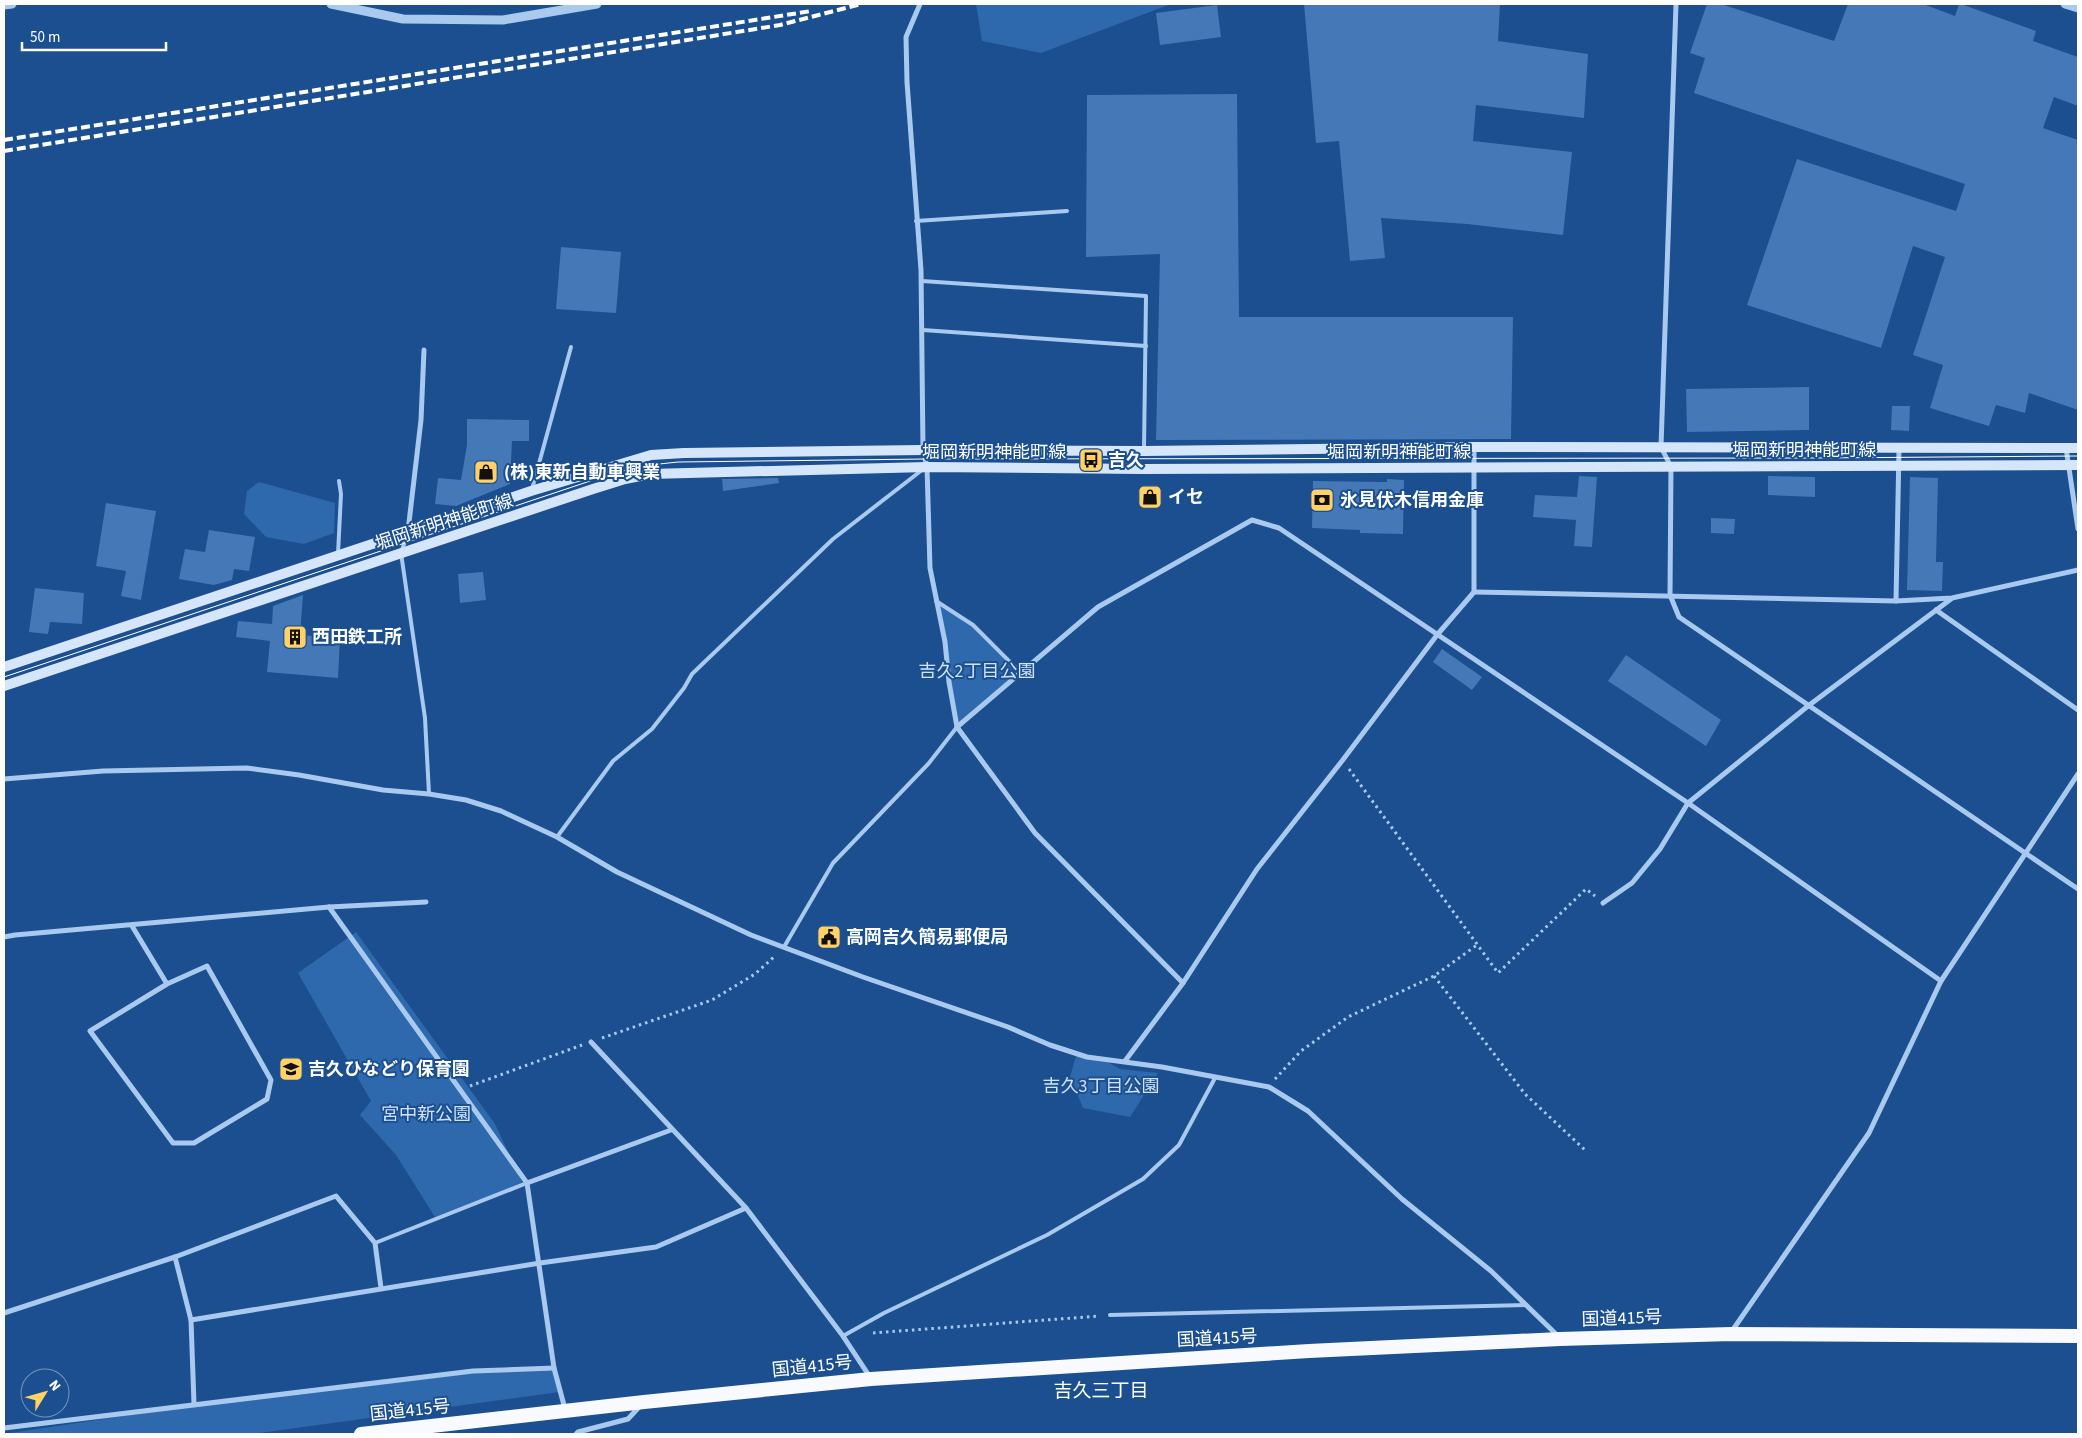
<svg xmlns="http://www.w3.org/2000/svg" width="2082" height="1438" viewBox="0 0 2082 1438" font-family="'Source Sans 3','Noto Sans JP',sans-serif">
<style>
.green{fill:#2e69ad}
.building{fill:#4478b7}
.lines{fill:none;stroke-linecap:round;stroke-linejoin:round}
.path{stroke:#a9c9ee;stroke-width:3;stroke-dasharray:2.5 4;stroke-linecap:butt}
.service{stroke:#a9c9ee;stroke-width:4}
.minor{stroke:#a9c9ee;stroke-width:5}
.tertiary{stroke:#a9c9ee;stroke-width:9}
.secondary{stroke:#d6e6fa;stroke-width:10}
.trunk{stroke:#f8faff;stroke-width:14}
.tram{stroke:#fff;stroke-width:1}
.rail{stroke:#fff;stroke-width:4;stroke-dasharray:9 4;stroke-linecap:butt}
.labels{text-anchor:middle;stroke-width:4;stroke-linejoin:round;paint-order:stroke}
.street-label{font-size:18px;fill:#fff;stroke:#1b4f8f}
.poi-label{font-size:18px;font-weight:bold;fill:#fff;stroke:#1b4f8f;text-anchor:start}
.park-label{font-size:18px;fill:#cfe3fa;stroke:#1b4f8f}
.neighbourhood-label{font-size:19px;fill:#fff;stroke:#1b4f8f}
</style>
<rect width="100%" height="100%" fill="#1b4f8f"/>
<!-- green -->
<g class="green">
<polygon points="976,4 1171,4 1041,53 982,41"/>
<polygon points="259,482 335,503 334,533 304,544 266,537 244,514 247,491"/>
<polygon points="936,601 973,625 1020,672 957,727"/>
<polygon points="356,932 495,1124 524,1186 435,1217 396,1155 360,1115 371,1101 298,973"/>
<polygon points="1076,1056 1108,1062 1120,1069 1158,1073 1130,1117 1083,1108 1070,1077"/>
<polygon points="554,1368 560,1392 252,1434 4,1434 191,1406 454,1374"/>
</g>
<!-- building -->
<g class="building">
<polygon points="1304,4 1500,4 1498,41 1588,54 1584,118 1476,105 1473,141 1572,152 1563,235 1467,224 1381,218 1385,258 1350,261 1339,141 1316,143"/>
<polygon points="1707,4 1721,4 1834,41 1848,4 1923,4 1955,16 1959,4 1961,4 2036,31 2033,41 2078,57 2078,106 2054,97 2043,128 2078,140 2078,410 2029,393 2025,413 1996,405 1989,426 1930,408 1943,365 1913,355 1945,257 1913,246 1881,348 1747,305 1797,159 1956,211 1965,184 1694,93 1705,58 1690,53"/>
<polygon points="1217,5 1221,37 1160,45 1156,13"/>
<polygon points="1237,94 1239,317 1513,317 1511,439 1156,440 1160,254 1086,257 1087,95"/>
<polygon points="561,247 621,252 616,313 556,309"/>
<polygon points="1809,387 1809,430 1687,432 1686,389"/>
<polygon points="1892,406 1910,406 1909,431 1891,430"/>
<polygon points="467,419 529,420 529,441 512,441 510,484 456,506 435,504 438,478 461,480 467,445"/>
<polygon points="1579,476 1597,477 1592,547 1574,546 1576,520 1533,517 1535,495 1577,497"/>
<polygon points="1768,476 1815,477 1815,497 1768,495"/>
<polygon points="1910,477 1938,478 1936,562 1943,562 1942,591 1907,590"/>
<polygon points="778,478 779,483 723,491 722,479"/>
<polygon points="1387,479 1404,480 1403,534 1360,533 1360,530 1312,528 1313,481 1387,482"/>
<polygon points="106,503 156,511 141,600 121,596 126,571 96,566"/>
<polygon points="1711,518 1735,519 1734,534 1711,533"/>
<polygon points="209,530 255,537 249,571 234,569 232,580 214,585 179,579 185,549 205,552"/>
<polygon points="483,572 486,600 460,603 458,574"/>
<polygon points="35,588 84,593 82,624 50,622 48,634 29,632"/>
<polygon points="303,595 300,635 340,638 338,678 267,672 270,641 236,637 238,621 272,624 273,606"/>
<polygon points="1442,649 1482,677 1472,690 1433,662"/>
<polygon points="1626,655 1721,720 1706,746 1608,681"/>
</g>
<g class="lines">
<!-- path -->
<g class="path">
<polyline points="1349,769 1498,973 1586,889 1595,896"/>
<polyline points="1434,976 1525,1094 1585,1150"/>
<polyline points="602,1038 712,1000 755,974 775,956"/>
<polyline points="1275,1079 1301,1051 1348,1017 1434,976 1477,945"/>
<polyline points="470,1086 582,1045"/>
<polyline points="873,1333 1099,1316"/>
</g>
<!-- service -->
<g class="service">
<polyline points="916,221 1067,211"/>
<polyline points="922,281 1146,296 1144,449"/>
<polyline points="923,330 1146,346"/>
<polyline points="532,489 571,347"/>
<polyline points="407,535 401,553 425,718 429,794"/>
<polyline points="338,554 341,494 339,481"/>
<polyline points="936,601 973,625 1020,672"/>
<polyline points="557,837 613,761 652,729 684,688 692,674 833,539 922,470"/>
<polyline points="784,947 833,863 929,763 957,727"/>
<polyline points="375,1243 527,1183"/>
<polyline points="1110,1315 1526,1305"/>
<polyline points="843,1336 884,1313 1047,1235 1143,1179 1179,1145 1215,1078"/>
</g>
<!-- minor -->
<g class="minor">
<polyline points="920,4 906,37 907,82 921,270 923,450 927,467 930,568 945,642 949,682 957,727 1035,833 1183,983"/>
<polyline points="1676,4 1661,447 1671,467 1670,595 1679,617 2078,889"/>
<polyline points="2066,448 2078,529"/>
<polyline points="408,531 421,420 424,350"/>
<polyline points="1474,592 1896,601 1952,598 2078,570"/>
<polyline points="1896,601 1899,449"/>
<polyline points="1936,610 2078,710"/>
<polyline points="957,727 1098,607 1252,520 1279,528 1688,803 1941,981"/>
<polyline points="4,779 103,771 247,768 299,775 383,790 429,794 466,800 501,811 557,837 617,872 751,935 863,977 1008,1027 1050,1045 1087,1057 1162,1067 1269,1087 1308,1111 1402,1199 1491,1271 1559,1337"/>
<polyline points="1603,903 1632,883 1660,849 1688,803 1808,706 1951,599"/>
<polyline points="329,907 527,1183 554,1368 565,1409"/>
<polyline points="132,926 167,984 207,966 271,1080 267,1099 194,1143 173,1143 90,1031 167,984"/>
<polyline points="4,937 15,935 329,907 426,902"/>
<polyline points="591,1042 746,1208 843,1336 870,1377"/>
<polyline points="1125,1061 1183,983 1257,869 1342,761 1437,635 1474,592 1474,447"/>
<polyline points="527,1183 671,1130"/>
<polyline points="175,1257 191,1320 194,1404"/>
<polyline points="4,1313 175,1257 336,1196 375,1243 381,1288"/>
<polyline points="191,1320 540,1263 656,1247 746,1208"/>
<polyline points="1732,1331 1869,1133 1941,981 2078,774"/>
<polyline points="4,1428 473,1371 554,1368"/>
<polyline points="576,1434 578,1432 628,1419 640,1406"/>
</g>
<!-- tertiary -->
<g class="tertiary">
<polyline points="331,4 403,19 503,20 597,4"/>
<polyline points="2065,4 2078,8"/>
<polyline points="4,5 12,4"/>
</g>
<!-- secondary -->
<g class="secondary">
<polyline points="4,667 531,491 651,455 684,453 923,450 1144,451 1474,447 2078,448"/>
<polyline points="4,686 593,489 625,479 650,474 927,467 1142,469 2078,465"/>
</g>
<!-- trunk -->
<polyline class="trunk" points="361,1434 644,1402 871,1379 1309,1351 1560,1339 1731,1334 2078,1336"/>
<!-- tram -->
<polyline class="tram" points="4,677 617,472 650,465 678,462 925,459 1815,458 2078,456"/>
<!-- rail -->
<g class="rail">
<polyline points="4,140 811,11"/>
<polyline points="4,151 780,25 861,4"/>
</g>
</g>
<!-- icons -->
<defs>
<g id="bus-square" transform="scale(1.25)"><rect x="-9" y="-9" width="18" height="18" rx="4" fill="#ffd166" stroke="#1b4f8f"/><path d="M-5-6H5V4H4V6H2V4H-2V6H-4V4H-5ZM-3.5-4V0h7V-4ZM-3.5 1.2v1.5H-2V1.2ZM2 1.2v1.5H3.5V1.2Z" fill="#111"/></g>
<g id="shop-square" transform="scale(1.25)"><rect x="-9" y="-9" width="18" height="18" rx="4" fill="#ffd166" stroke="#1b4f8f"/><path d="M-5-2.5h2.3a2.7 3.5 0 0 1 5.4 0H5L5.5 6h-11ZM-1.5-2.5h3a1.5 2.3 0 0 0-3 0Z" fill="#111"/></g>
<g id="bank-square" transform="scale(1.25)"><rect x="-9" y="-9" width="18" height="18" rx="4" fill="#ffd166" stroke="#1b4f8f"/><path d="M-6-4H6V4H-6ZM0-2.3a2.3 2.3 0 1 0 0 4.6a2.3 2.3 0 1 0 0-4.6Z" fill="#111"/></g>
<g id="building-square" transform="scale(1.25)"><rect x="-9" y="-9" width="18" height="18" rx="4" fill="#ffd166" stroke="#1b4f8f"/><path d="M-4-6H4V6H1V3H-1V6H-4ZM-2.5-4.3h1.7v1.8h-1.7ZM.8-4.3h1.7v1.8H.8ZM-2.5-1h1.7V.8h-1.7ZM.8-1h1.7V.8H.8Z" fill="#111"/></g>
<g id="civic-square" transform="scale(1.25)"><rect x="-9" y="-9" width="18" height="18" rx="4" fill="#ffd166" stroke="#1b4f8f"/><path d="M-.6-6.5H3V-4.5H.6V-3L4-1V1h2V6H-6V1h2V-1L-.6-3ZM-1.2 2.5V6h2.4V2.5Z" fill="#111"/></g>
<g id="school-square" transform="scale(1.25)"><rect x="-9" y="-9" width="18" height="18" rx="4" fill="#ffd166" stroke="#1b4f8f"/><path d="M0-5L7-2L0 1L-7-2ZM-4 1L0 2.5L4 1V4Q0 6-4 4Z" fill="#111"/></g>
</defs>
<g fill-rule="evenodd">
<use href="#bus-square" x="1091" y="460"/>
<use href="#shop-square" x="486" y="472"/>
<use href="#shop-square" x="1150" y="497"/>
<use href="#bank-square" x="1322" y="500"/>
<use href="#building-square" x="295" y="637"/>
<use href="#civic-square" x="829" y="937"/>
<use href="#school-square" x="291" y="1069"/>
</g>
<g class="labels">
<!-- street labels -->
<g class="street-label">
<text x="1804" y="456">堀岡新明神能町線</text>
<text x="994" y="458">堀岡新明神能町線</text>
<text x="1399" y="458">堀岡新明神能町線</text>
<text transform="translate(444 522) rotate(-18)" y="6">堀岡新明神能町線</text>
<text transform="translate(1622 1318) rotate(-2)" y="6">国道415号</text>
<text transform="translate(1217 1338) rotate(-3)" y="6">国道415号</text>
<text transform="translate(812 1366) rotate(-6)" y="6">国道415号</text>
<text transform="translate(410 1410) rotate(-6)" y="6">国道415号</text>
</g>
<!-- poi labels -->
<g class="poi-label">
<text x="1108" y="466">吉久</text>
<text x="504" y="478">(株)東新自動車興業</text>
<text x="1168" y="503">イセ</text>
<text x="1340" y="506">氷見伏木信用金庫</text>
<text x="312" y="643">西田鉄工所</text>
<text x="846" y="943">高岡吉久簡易郵便局</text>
<text x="308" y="1075">吉久ひなどり保育園</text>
</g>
<!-- park labels -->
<g class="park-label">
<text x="977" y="677">吉久2丁目公園</text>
<text x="1101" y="1092">吉久3丁目公園</text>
<text x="426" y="1120">宮中新公園</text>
</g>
<!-- neighbourhood labels -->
<g class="neighbourhood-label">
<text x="1101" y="1397">吉久三丁目</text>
</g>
</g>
<!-- border -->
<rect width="2082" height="1438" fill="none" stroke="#ffffff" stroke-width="10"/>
<!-- north arrow -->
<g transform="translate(45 1393) rotate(53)"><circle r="24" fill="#1b4f8f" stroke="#7695bc"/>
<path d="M0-4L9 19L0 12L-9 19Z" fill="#ffd166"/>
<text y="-8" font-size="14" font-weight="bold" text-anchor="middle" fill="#ffffff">N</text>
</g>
<!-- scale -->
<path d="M22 42v8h144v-8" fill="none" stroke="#ffffff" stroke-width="2.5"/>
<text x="30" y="42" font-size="15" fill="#ffffff" stroke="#1b4f8f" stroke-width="4" paint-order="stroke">50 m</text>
</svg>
